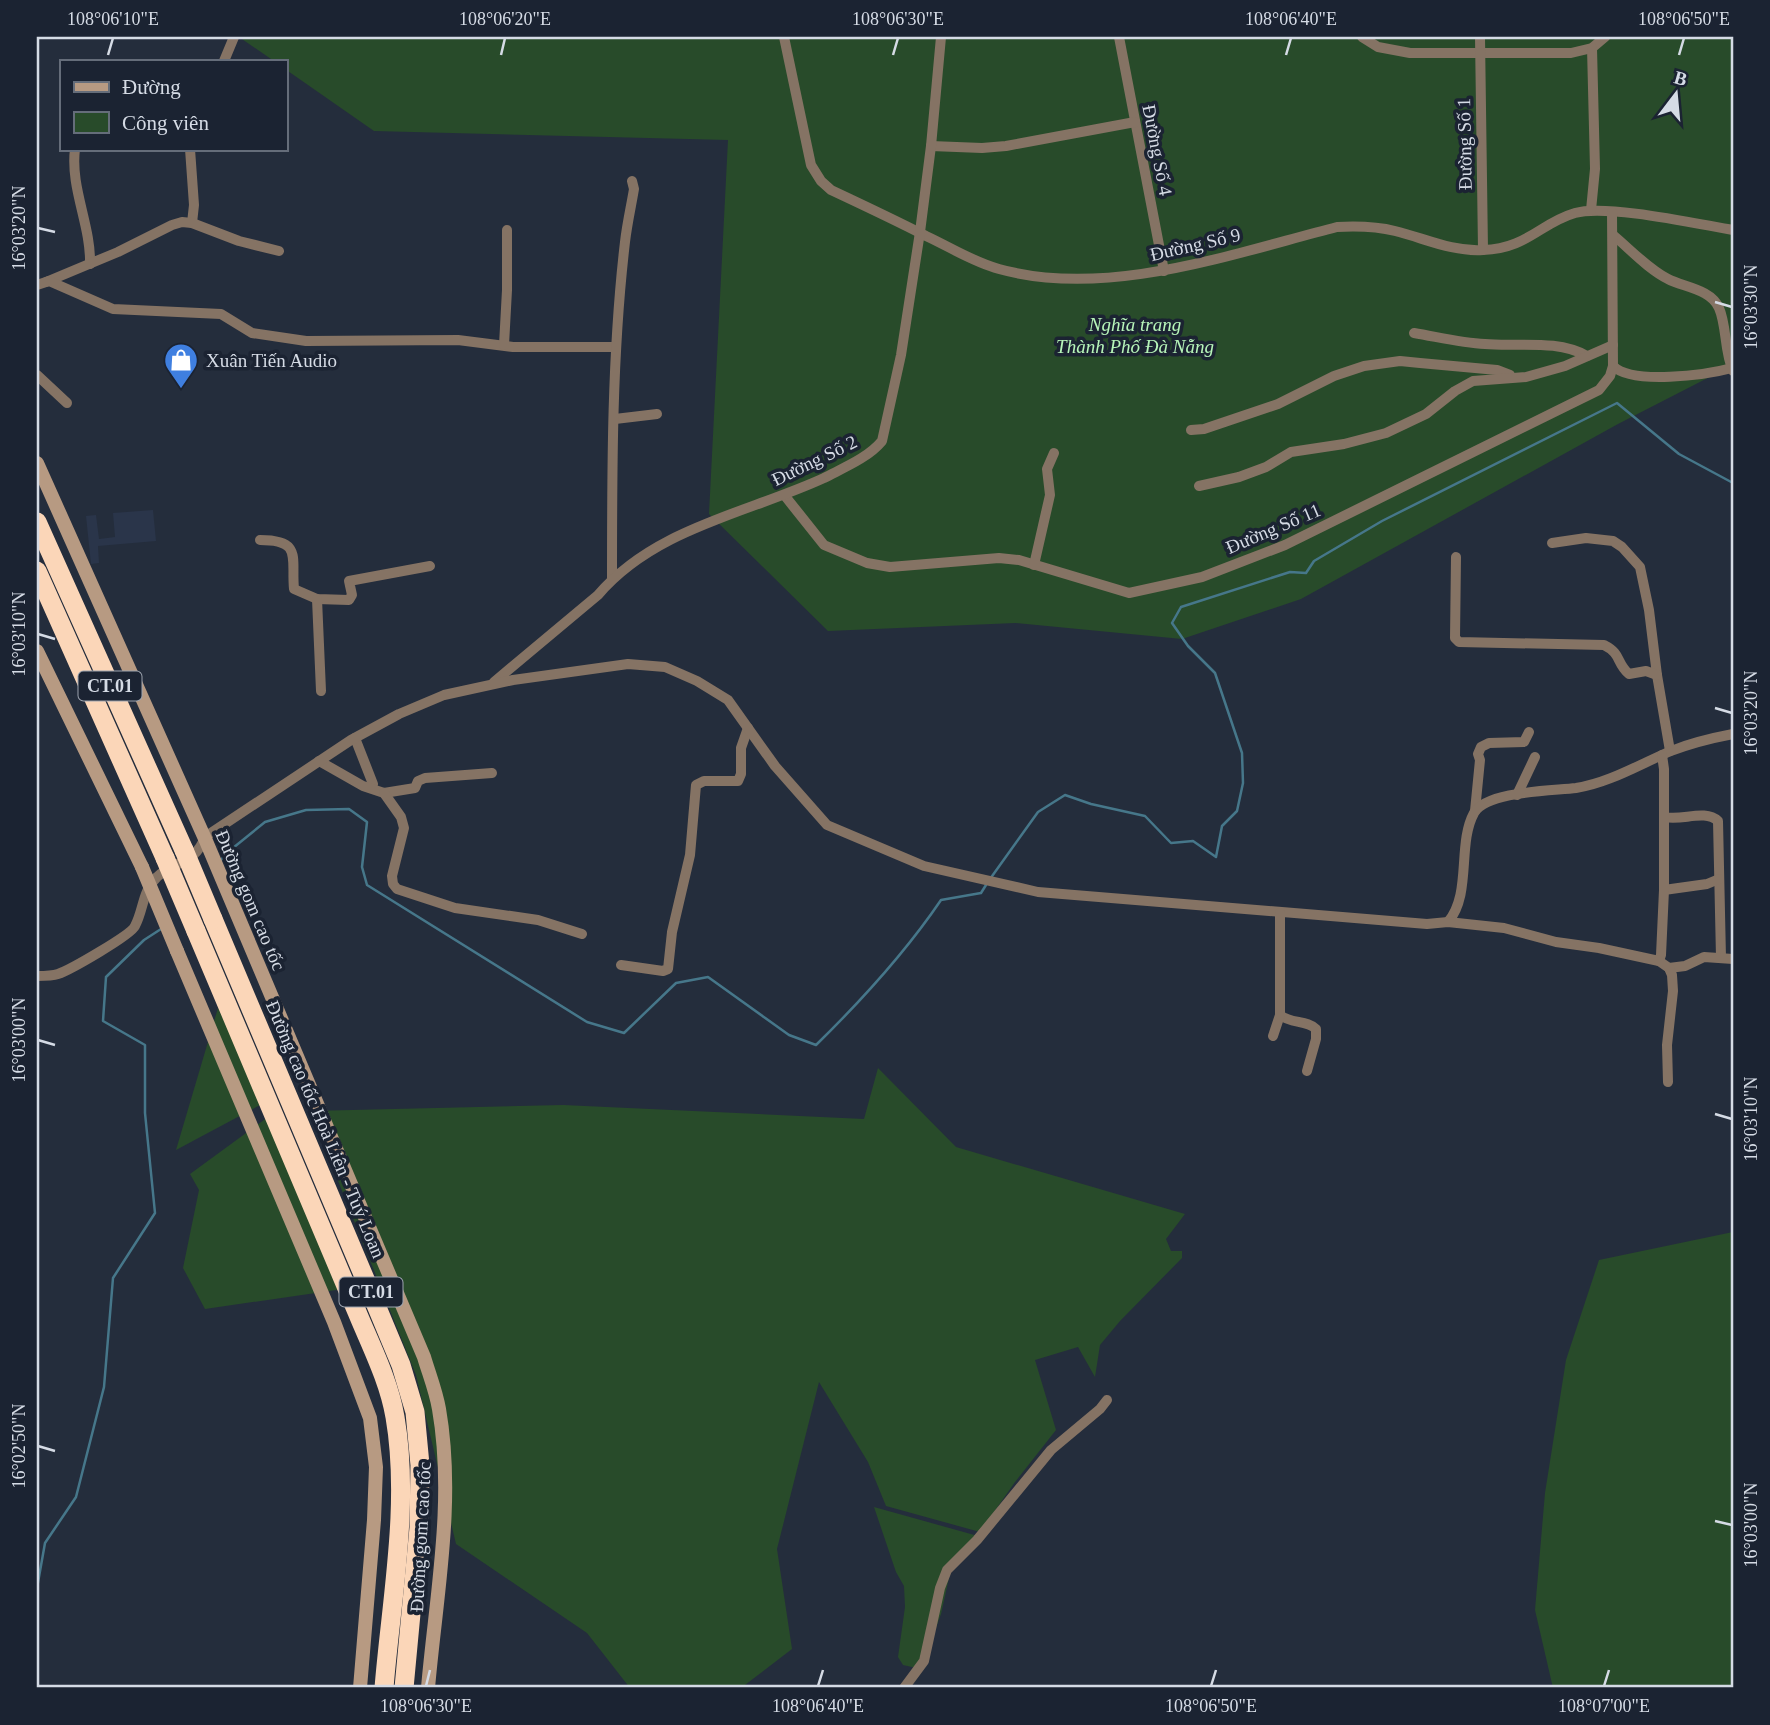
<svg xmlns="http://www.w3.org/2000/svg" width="1770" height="1725" viewBox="0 0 1770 1725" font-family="'Times New Roman',serif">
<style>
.built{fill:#2a354a}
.green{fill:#284b2a}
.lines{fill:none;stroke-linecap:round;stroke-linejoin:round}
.stream{stroke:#46778a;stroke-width:2.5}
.street{stroke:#857364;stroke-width:10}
.secondary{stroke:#b79a82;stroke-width:14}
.highway{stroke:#fbd6b8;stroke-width:19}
.secondary-bridge{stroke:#b79a82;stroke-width:14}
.highway-bridge{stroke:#fbd6b8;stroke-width:19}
.ticks{fill:none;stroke:#d5dbe5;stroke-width:2.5}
.labels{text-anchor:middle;stroke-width:7;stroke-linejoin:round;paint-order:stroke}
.shield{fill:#1b2332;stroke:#9da4af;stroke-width:2}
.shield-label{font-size:18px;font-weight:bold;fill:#d5dbe5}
.street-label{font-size:19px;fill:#d5dbe5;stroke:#1b2332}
.park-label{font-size:19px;font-style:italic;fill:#b7f5b9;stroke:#1b2332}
.poi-label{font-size:19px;fill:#d5dbe5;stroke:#1b2332;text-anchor:start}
.neatline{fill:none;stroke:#d5dbe5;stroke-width:2.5}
.ticks-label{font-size:18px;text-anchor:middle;fill:#d5dbe5}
</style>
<rect width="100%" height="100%" fill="#242d3c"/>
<!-- built -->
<polygon class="built" points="153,510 156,541 98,546 99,563 91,564 86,516 96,515 99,539 115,537 113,513"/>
<!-- green -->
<g class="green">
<polygon points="239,37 1733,37 1733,365 1618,424 1301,599 1182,639 1015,623 828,631 709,514 728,140 374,131 285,69 285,61 274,61"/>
<polygon points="218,1008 264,1103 176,1150"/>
<polygon points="878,1068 956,1147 1185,1214 1166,1239 1171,1251 1182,1251 1182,1258 1120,1321 1100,1345 1095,1377 1078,1347 1035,1360 1056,1430 1015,1482 980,1532 886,1506 868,1462 819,1382 777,1549 792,1649 741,1688 630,1688 587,1633 456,1544 416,1375 310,1111 563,1105 864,1119"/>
<polygon points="272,1114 343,1289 205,1309 183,1268 199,1190 190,1174"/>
<polygon points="1733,1232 1733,1688 1553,1688 1535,1610 1545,1493 1566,1360 1599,1260"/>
<polygon points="874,1507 978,1536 953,1560 941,1614 921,1669 903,1665 898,1657 905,1607 904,1586 896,1572"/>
</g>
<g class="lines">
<!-- stream -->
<g class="stream">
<path d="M220 861 228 852 265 822 306 810 349 809 367 822 362 867 367 885 587 1022 624 1033 676 983 708 977 789 1035 816 1045C862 1000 905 953 941 900L981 893 986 885"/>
<polyline points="990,879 1038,812 1065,795 1091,804 1145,816 1171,843 1193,841 1216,857 1222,826 1237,811 1243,783 1242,753 1215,673 1188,646 1172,623 1181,607 1290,572 1306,573 1314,561 1382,521 1617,403 1679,454 1733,483"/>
<polyline points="37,1588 45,1543 76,1497 104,1387 113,1278 155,1213 145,1113 145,1045 103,1021 106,977 144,940 161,929"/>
</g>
<!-- street -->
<g class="street">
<path d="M784 37 811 165 821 181 831 190C863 205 895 220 926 236 950 247 973 262 999 269 1107 299 1231 254 1337 227 1356 226 1375 226 1395 231 1424 238 1452 252 1483 250 1527 249 1540 223 1575 213 1607 204 1697 224 1733 230"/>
<polyline points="1119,37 1164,271"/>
<polyline points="1362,37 1378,47 1410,53 1571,53 1592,48 1605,37"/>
<polyline points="1480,37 1483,250"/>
<polyline points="224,61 234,37"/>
<polyline points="931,146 982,148 1006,146 1135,122"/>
<path d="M75 149C70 188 91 225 90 264"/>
<polyline points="190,149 194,205 192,223"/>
<polyline points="1591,210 1595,169 1592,48"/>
<path d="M1613 235C1630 249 1648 269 1668 279 1683 287 1711 289 1719 308 1727 326 1724 351 1733 371"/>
<polyline points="46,282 118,252 172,225 182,222 192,223 239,241 279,251"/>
<polyline points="37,285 49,281 113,309 221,314 252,333 306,341 458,340 513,347 616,347"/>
<path d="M1414 333C1438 337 1461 343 1485 344 1518 347 1557 339 1587 356"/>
<polyline points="504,345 507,290 507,230"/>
<path d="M1613 366C1632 385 1706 375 1732 368"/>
<polyline points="37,375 67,403"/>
<polyline points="615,419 657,414"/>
<polyline points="1191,430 1204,429 1278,404 1334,376 1364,366 1400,361 1420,363 1497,370 1510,375"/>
<polyline points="1199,486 1239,477 1266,467 1291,452 1344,444 1386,433 1426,414 1455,391 1473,381 1526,377 1565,366 1613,345"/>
<polyline points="785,496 824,545 867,563 890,567 999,558 1019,560 1129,593 1202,577 1285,545 1599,390 1610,376 1613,366 1612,212"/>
<path d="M260 540C303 540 291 558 294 589L317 599 349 600 352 595 349 581 430 566"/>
<polyline points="1552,543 1586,538 1613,541 1622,547 1640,567 1649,610 1657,675 1670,751"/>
<path d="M1456 557 1455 638 1459 642 1604 645C1622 654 1616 663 1629 674L1646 671 1657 675"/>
<polyline points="1034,565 1050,495 1047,469 1054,453"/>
<path d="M612 579C612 466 612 353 625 242 627 224 631 207 634 189L632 181"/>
<polyline points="317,599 321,691"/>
<path d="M494 682 598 595C655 528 748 513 824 478 843 468 868 458 882 441L901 355 920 232 931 146 941 37"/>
<polyline points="355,738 373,784"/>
<polyline points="319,761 363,786 384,793 415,788 418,781 425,778 492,773"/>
<polyline points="384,793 401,817 404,828 392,876 393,884 397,889 455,908 538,920 582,934"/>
<polyline points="1517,795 1535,757"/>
<polyline points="1475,811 1480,760 1478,754 1481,747 1489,743 1524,742 1529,732"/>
<path d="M1665 817C1682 821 1705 809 1718 821L1721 958"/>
<polyline points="1664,890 1707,884 1719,879"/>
<path d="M1448 922C1472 894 1457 844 1474 813 1487 791 1552 791 1576 788 1609 783 1640 764 1671 751 1691 743 1712 738 1733 734"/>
<polyline points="1659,961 1661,955 1664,890 1664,769 1662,755"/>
<polyline points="621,965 663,971 668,969 672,932 690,855 696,785 704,781 738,781 741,774 741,748 748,728"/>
<polyline points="1669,968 1685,966 1704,957 1733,959"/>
<path d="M37 976C44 976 52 976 58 974 70 970 131 935 135 926 144 909 142 891 157 877 173 861 195 865 205 837L351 740 399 714 444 695 513 680 628 664 665 667 697 681 728 700 775 766 827 825 924 866 1038 892 1427 924 1448 922 1504 928 1556 942 1599 948 1659 961 1669 968 1672 975 1673 991 1667 1045 1668 1082"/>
<path d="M1280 1015C1291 1024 1307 1020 1316 1029V1039L1307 1071"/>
<polyline points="1273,1036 1280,1015 1280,913"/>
<polyline points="904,1688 924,1661 940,1588 947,1570 977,1540 1051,1450 1100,1409 1107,1400"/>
</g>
<!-- secondary -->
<g class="secondary">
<path d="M37 463 206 841 424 1357C429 1374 436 1391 439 1409 455 1501 436 1596 428 1688"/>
<polyline points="37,651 142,867"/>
<polyline points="177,951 334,1322 370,1418 376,1467 374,1520 360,1688"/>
</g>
<!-- highway -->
<g class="highway">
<polyline points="37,522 184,850"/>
<polyline points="37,571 165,858"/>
<polyline points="213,919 376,1305 401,1365 415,1412 420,1465 419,1528 404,1688"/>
<path d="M196 931 357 1312C371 1346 389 1381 395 1417 410 1504 391 1601 384 1688"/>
</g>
<!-- secondary-bridge -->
<polyline class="secondary-bridge" points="142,867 177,951"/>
<!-- highway-bridge -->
<g class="highway-bridge">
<polyline points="184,850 213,919"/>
<polyline points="165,858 196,931"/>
</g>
</g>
<!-- ticks -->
<path class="ticks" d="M108 55 113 38M501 55 505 38M893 55 898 38M1286 55 1291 38M1679 55 1684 38M38 228 55 232M1715 302 1732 307M38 634 55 639M1715 708 1732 713M38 1040 55 1045M1715 1114 1732 1119M38 1446 55 1451M1715 1521 1732 1525M426 1686 430 1670M818 1686 823 1670M1211 1686 1216 1670M1604 1686 1609 1670"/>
<!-- icons -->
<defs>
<g id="shop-pin" transform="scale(1.75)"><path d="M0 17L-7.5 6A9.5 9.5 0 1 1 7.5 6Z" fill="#3f7fe0" stroke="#1b2332"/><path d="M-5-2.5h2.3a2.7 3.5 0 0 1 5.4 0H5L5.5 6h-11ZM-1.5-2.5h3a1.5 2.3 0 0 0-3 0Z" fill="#fff"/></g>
</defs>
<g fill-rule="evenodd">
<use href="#shop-pin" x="181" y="360"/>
</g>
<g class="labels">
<!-- shield labels -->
<g class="shield">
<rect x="78.5" y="671.5" width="63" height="29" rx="5"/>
<rect x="339.5" y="1277.5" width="63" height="29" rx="5"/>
</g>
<g class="shield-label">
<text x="110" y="692">CT.01</text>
<text x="371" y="1298">CT.01</text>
</g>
<!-- street labels -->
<g class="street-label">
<text transform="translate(1464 144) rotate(-91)" y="7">Đường Số 1</text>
<text transform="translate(1158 150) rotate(79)" y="7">Đường Số 4</text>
<text transform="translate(1195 244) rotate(-13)" y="7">Đường Số 9</text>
<text transform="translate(814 460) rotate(-26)" y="7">Đường Số 2</text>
<text transform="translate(1273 528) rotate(-23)" y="7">Đường Số 11</text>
<text transform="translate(251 900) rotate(67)" y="7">Đường gom cao tốc</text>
<text transform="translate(326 1129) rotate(67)" y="7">Đường cao tốc Hoà Liên - Tuý Loan</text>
<text transform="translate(420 1537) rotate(-87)" y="7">Đường gom cao tốc</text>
</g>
<!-- park labels -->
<g class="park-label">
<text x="1135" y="331">Nghĩa trang<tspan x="1135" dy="22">Thành Phố Đà Nẵng</tspan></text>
</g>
<!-- poi labels -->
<g class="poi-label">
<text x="206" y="367">Xuân Tiến Audio</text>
</g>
</g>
<!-- border -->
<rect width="1770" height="1725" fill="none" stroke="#1b2332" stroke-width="77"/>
<!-- legend -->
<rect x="60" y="60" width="228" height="91" fill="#1b2332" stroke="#656d7a" stroke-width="2"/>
<rect x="74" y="82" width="35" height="10" fill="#b79a82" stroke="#656d7a" stroke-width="2"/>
<text x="122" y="94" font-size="21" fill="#d5dbe5">Đường</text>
<rect x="74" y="112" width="35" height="21" fill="#284b2a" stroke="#656d7a" stroke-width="2"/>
<text x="122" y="130" font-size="21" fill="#d5dbe5">Công viên</text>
<!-- north arrow -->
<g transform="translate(1676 94) rotate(16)" stroke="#1b2332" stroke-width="5" paint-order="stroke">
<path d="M0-5L12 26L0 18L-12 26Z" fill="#d5dbe5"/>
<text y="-10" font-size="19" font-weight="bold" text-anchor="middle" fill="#d5dbe5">B</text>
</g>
<rect x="38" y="38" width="1694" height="1648" class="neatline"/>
<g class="ticks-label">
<text x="113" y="25">108°06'10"E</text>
<text x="505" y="25">108°06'20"E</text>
<text x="898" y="25">108°06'30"E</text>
<text x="1291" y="25">108°06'40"E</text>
<text x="1684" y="25">108°06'50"E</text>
<text transform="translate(19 228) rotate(-90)" y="6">16°03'20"N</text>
<text transform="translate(1751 307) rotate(-90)" y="6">16°03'30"N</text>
<text transform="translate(19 634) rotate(-90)" y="6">16°03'10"N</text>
<text transform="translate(1751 713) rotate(-90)" y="6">16°03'20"N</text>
<text transform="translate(19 1040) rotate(-90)" y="6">16°03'00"N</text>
<text transform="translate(1751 1119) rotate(-90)" y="6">16°03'10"N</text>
<text transform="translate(19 1446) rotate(-90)" y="6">16°02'50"N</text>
<text transform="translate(1751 1525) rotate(-90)" y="6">16°03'00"N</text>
<text x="426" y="1712">108°06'30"E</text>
<text x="818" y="1712">108°06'40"E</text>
<text x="1211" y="1712">108°06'50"E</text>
<text x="1604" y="1712">108°07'00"E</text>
</g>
</svg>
